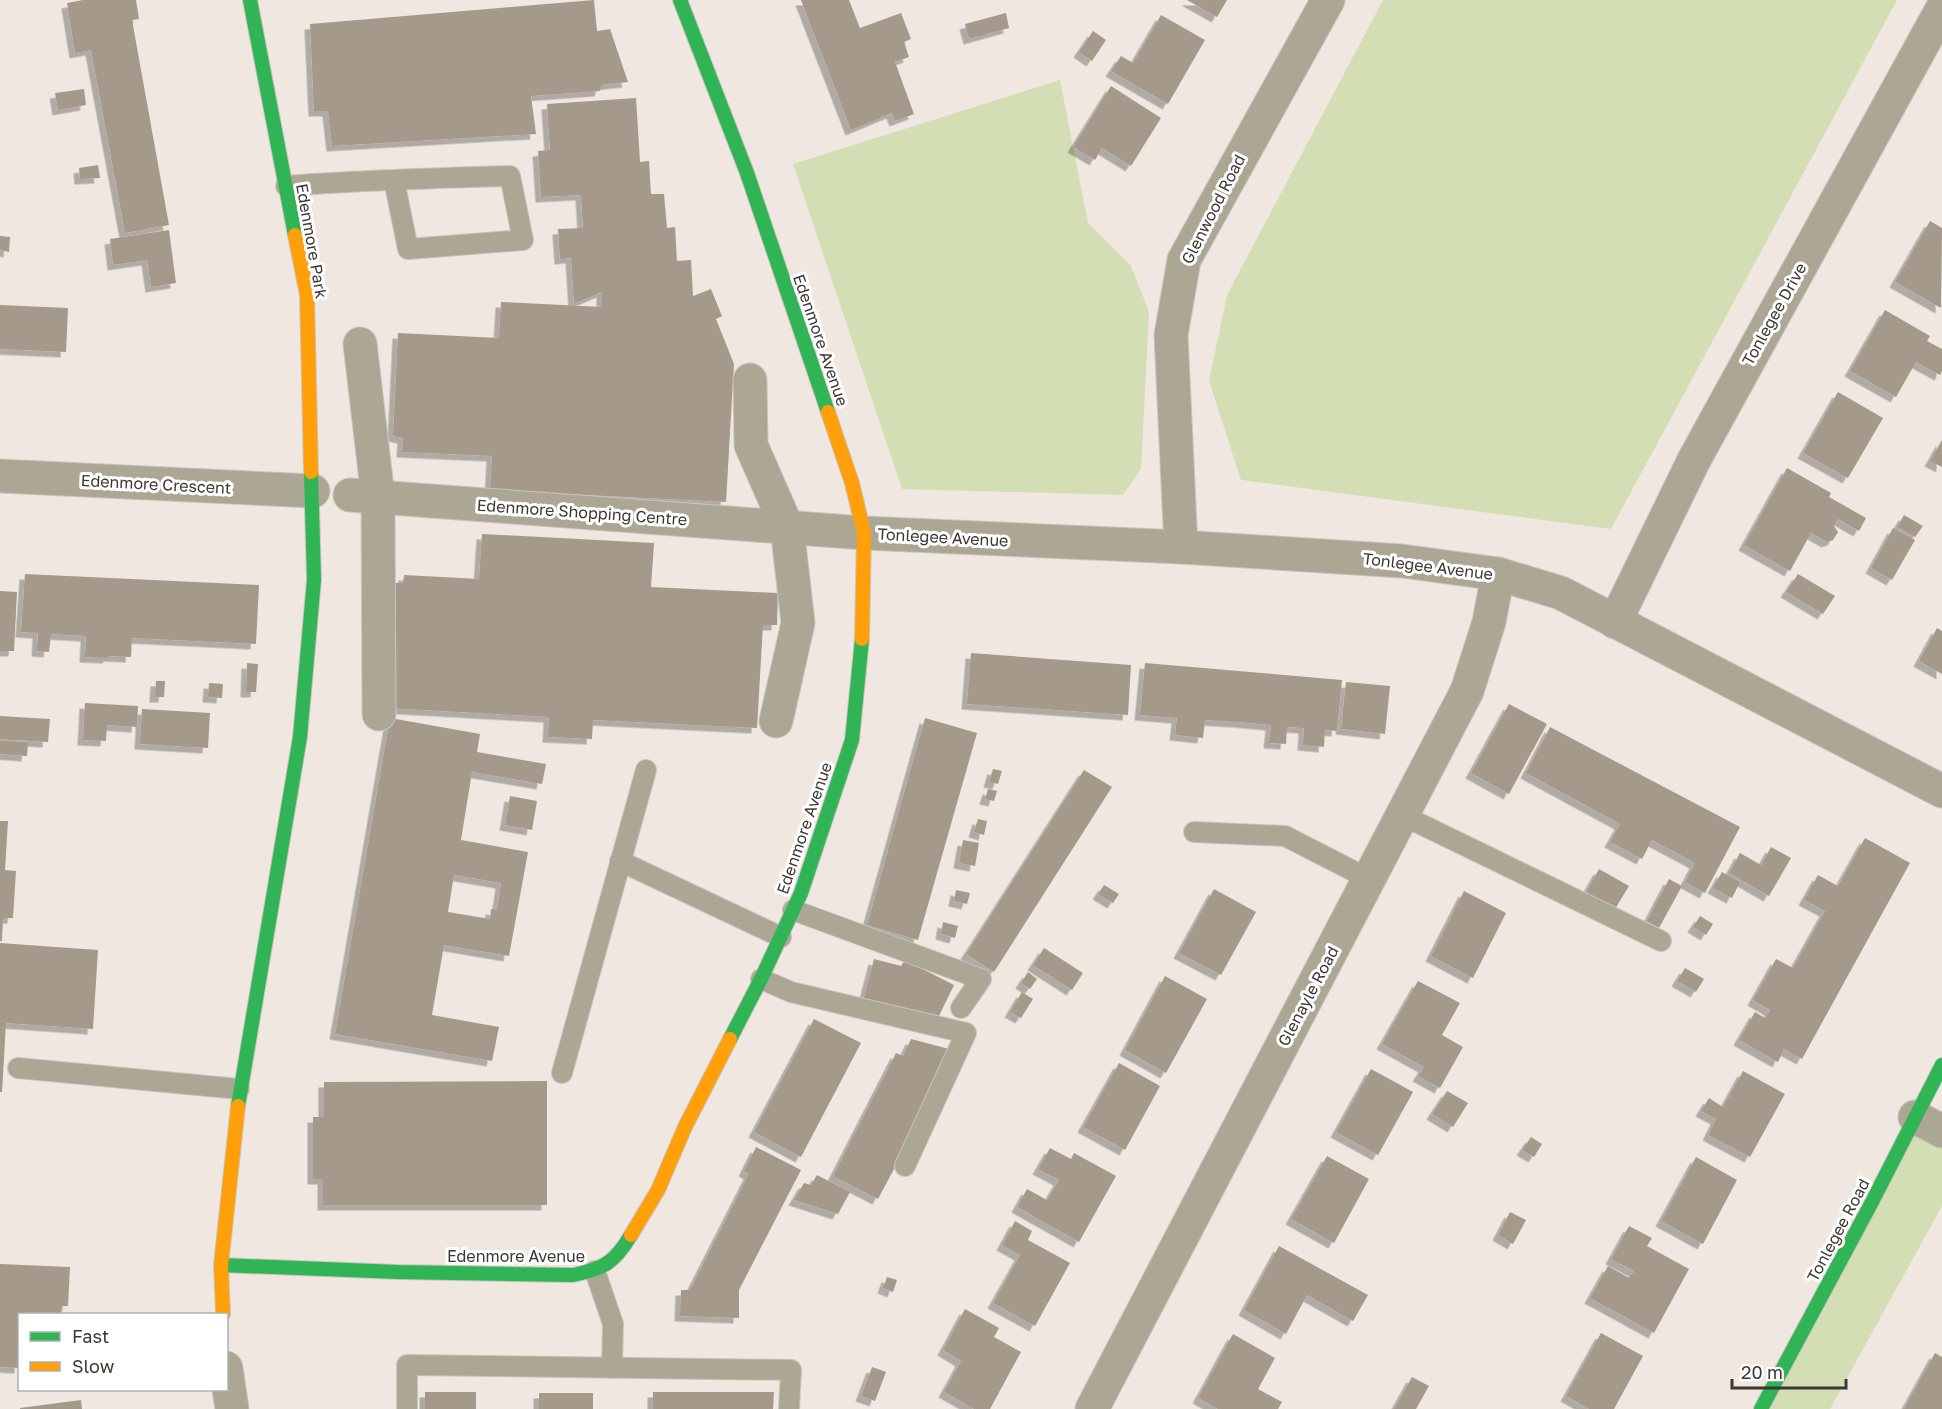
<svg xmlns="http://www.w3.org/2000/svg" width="1942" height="1409" viewBox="0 0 1942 1409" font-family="'Golos Text',sans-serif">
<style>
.green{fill:#d3deb4}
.building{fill:#a5998b;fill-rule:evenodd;filter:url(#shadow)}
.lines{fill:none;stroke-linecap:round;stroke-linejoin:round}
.lane-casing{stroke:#cac5bf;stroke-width:22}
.street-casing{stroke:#cac5bf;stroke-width:35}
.fast-casing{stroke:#cac5bf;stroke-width:16}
.slow-casing{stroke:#cac5bf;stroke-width:16}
.lane{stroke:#aca795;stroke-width:20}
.street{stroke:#aca795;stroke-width:33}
.fast{stroke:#30b455;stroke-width:14}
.slow{stroke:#ff9f0a;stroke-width:14}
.labels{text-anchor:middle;stroke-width:6;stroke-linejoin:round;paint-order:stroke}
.street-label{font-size:16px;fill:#3c3731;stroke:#fff}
</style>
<defs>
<filter id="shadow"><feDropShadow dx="-5.5" dy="5.5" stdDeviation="0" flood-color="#0004"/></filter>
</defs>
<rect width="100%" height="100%" fill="#f0e8e0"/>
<!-- green -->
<g class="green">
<polygon points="1383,0 1897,0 1611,529 1241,480 1209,381 1227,295"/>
<polygon points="1060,80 1088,223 1131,266 1149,312 1141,469 1123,495 902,489 793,164"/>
<polygon points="1917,1119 1942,1132 1942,1206 1830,1409 1762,1409"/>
</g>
<!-- building -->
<g class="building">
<polygon points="83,0 136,0 139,19 132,20 169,225 125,233 91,50 75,53 67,3"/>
<polygon points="594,0 597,31 610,29 628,82 602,85 600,91 531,96 536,134 332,146 328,111 314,111 310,24"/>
<polygon points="801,0 849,0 860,28 901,13 911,39 904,42 909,57 895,62 914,114 895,121 892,113 851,130"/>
<polygon points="1187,0 1227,0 1217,17"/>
<polygon points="1006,13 1009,28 969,39 965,24"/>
<polygon points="1161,15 1205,40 1168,104 1111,71 1121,56 1133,63"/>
<polygon points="1093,31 1106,40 1092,61 1079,52"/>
<polygon points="1111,86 1161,118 1131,166 1102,148 1095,160 1073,147"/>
<polygon points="84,89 86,105 58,110 55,93"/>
<polygon points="636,98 640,162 649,161 651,194 664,194 667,228 675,227 677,261 691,260 693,296 711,289 722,316 716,319 734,364 726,502 490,490 492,456 402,452 403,438 393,436 398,333 499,338 501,302 602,307 602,292 574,304 571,258 560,259 558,229 583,228 581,195 541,197 538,151 550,150 547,104"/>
<polygon points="98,165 100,178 80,179 79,168"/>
<polygon points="1930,221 1942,228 1941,308 1895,282"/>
<polygon points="169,230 176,283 151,287 147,260 113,265 110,239"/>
<polygon points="0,236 10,237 9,252 0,250"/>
<polygon points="0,305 68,308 66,352 0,349"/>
<polygon points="1885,310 1930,336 1927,341 1942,349 1942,371 1940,375 1916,362 1896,397 1850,371"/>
<polygon points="1838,392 1883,418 1848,478 1803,453"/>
<polygon points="1942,440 1942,467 1930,461"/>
<polygon points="1787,468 1831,493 1829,497 1866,518 1859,531 1838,519 1834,526 1838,532 1833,540 1827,542 1811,533 1790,571 1744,545"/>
<polygon points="1904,515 1923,526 1915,537 1897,527"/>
<polygon points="1893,528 1915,540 1892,580 1871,568"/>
<polygon points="482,534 654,543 651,587 778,593 777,625 763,625 757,728 593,720 592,739 548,737 549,717 387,708 394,583 403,583 404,575 479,579"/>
<polygon points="25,574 259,585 256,644 132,638 131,657 109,656 108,658 85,657 86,636 51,634 49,652 37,651 38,633 21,632"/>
<polygon points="1798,574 1835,596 1823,614 1786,592"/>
<polygon points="0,591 17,592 14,651 0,651"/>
<polygon points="1937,628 1942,631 1942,674 1919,661"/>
<polygon points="971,653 1131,665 1128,715 967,704"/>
<polygon points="247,663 258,664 256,692 246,692"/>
<polygon points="1145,663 1342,680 1337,731 1325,730 1324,747 1303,745 1304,728 1287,727 1286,744 1269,743 1271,725 1238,722 1205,720 1203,738 1175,735 1177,718 1140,715"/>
<polygon points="156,681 165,681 164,697 155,697"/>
<polygon points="1346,682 1390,686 1385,734 1341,729"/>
<polygon points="209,683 223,684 222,698 208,697"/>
<polygon points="85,703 138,706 137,727 107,725 106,741 83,740"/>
<polygon points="1509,704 1547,724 1509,794 1471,773"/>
<polygon points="142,709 210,713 208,748 140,744"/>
<polygon points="0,716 50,719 48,742 0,739"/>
<path d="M390 718 480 734 477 752 546 764 542 784 472 772 461 840 528 852 509 956 444 945 432 1015 499 1027 492 1061 335 1034ZM454 875 501 883 497 910 491 909 490 919 448 912Z"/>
<polygon points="925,718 977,733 918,940 867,925"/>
<polygon points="1550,727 1740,827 1705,893 1685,882 1695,863 1652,840 1642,859 1610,842 1620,824 1526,773"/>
<polygon points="0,741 28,742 27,756 0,754"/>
<polygon points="993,769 1002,771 998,784 989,782"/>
<polygon points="1084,770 1112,787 994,972 966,954"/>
<polygon points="988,789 997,791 994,801 985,799"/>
<polygon points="510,796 537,801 532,830 505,825"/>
<polygon points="978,819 987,821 984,835 974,832"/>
<polygon points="0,821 8,821 5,870 16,871 13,918 3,918 2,941 0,941"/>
<polygon points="1865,838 1910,863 1802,1059 1784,1049 1778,1062 1739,1040 1755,1012 1765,1018 1770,1010 1753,1000 1776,959 1793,968 1825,911 1804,900 1818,875 1838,886"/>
<polygon points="963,840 979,843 975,866 959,863"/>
<polygon points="1771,847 1791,858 1769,896 1729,873 1740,853 1761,865"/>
<polygon points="1599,869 1629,886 1615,909 1586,892"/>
<polygon points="1722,872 1740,882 1732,898 1713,888"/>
<polygon points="1669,879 1682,886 1659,928 1647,921"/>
<polygon points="1104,885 1119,894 1113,903 1098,894"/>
<polygon points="1214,889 1256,912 1221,975 1179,953"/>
<polygon points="956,890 970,893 967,904 954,901"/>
<polygon points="1464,891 1506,913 1473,978 1431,956"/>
<polygon points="1700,916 1713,924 1706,935 1693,927"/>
<polygon points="943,922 958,926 955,938 941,934"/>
<polygon points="0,943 98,950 93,1029 6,1023 2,1092 0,1092"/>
<polygon points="1044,948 1083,973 1072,990 1033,965"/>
<polygon points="874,959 901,966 905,960 954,985 937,1020 916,1010 914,1015 863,1001"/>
<polygon points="1685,968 1704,979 1696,992 1677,981"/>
<polygon points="1028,972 1037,979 1030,989 1021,983"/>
<polygon points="1165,976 1207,999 1166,1073 1125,1050"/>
<polygon points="1418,981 1460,1003 1442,1035 1463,1047 1440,1088 1418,1076 1424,1067 1382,1044"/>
<polygon points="1022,992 1033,999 1021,1018 1010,1012"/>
<polygon points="814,1019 861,1043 801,1157 754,1132"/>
<polygon points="911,1039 957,1051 878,1199 833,1176 896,1053 903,1056"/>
<polygon points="1119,1063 1160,1086 1125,1150 1083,1127"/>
<polygon points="1371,1069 1413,1092 1378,1155 1336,1132"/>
<polygon points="1743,1071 1785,1094 1750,1157 1708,1135 1716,1119 1701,1111 1709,1098 1723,1107"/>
<polygon points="547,1081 547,1205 323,1205 323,1179 313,1179 313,1117 324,1117 324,1082"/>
<polygon points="1447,1091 1468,1103 1453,1127 1432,1114"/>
<polygon points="1531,1137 1542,1144 1534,1157 1522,1150"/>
<polygon points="756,1147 801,1170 739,1290 739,1318 680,1316 681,1290 690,1290 749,1174 744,1171"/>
<polygon points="1050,1148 1071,1159 1074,1153 1116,1176 1079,1242 1017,1207 1027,1189 1047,1200 1059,1180 1038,1169"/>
<polygon points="1327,1156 1369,1179 1334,1243 1291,1219"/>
<polygon points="1696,1157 1737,1180 1703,1244 1661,1221"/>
<polygon points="817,1175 850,1192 838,1214 794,1200 804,1183 811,1185"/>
<polygon points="1510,1212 1526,1220 1513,1244 1498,1235"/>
<polygon points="1015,1221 1032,1231 1028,1240 1070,1263 1035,1326 993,1303 1020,1255 1002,1245"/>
<polygon points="1629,1226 1652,1238 1647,1246 1689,1269 1654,1333 1590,1298 1608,1266 1629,1278 1634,1271 1611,1259"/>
<polygon points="1279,1246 1368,1295 1353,1321 1307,1295 1286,1334 1244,1310"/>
<polygon points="0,1264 70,1267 68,1306 62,1306 61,1314 20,1314 20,1368 0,1367"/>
<polygon points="887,1277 897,1280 893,1292 883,1288"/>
<polygon points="965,1309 999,1328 994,1337 1021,1352 990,1409 974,1409 944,1392 961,1361 943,1350"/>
<polygon points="1601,1333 1643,1356 1614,1409 1589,1409 1566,1396"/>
<polygon points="1233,1334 1275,1358 1258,1389 1282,1402 1278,1409 1218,1409 1198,1398"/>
<polygon points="1935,1353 1942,1357 1942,1409 1904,1409"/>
<polygon points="872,1367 886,1372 875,1401 861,1396"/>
<polygon points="1412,1377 1429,1386 1416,1409 1394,1409"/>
<rect x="425" y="1392" width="51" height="17"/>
<polygon points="653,1392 774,1392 773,1409 653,1409"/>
<rect x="539" y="1393" width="54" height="16"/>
<polygon points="81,1400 82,1409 20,1409 20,1408"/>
</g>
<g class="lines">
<!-- lane casing -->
<g class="lane-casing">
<g id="lane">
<path d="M286 186C360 180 435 178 510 176L523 240 408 249 394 180"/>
<polyline points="1402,815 1661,941"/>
<polyline points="1194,832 1285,836 1369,879"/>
<polyline points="620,861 781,937"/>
<polyline points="793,910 981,979 961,1008"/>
<polyline points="761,979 791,992 966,1033 905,1166"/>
<polyline points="18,1068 239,1089"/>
<polyline points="562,1073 646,770"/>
<polyline points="595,1271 613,1324 612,1368"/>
<polyline points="407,1409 407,1365 791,1370 789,1409"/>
</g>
</g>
<!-- street casing -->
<g class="street-casing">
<g id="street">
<polyline points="360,344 378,497 379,714"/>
<polyline points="750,380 751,445 787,527 798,623 776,721"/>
<polyline points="0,476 313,491"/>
<polyline points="350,495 864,533 1181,547 1402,561 1498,574 1561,593 1942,791"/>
<polyline points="1181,547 1171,335 1184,260 1328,0"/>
<polyline points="1615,622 1694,460 1942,9"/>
<polyline points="1915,1117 1942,1131"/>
<polyline points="226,1368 232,1409"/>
<polyline points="1092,1409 1467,691 1489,622 1498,574"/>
</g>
</g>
<!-- fast casing -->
<g class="fast-casing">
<g id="fast">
<polyline points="250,0 295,235"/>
<polyline points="680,0 747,173 828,412"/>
<polyline points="730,1039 761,979 801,893 852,740 862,639"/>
<polyline points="238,1106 300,737 314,580 311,472"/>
<path d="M221 1265 398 1272 573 1275C604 1269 615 1262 631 1235"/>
<polyline points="1761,1409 1873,1200 1942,1065"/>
</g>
</g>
<!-- slow casing -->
<g class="slow-casing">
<g id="slow">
<polyline points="295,235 307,295 311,472"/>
<polyline points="828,412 852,483 864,533 862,639"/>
<polyline points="631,1235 658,1190 685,1127 730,1039"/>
<polyline points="223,1314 221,1265 238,1106"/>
</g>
</g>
<!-- lane -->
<use href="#lane" class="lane"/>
<!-- street -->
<use href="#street" class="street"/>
<!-- fast -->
<use href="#fast" class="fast"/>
<!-- slow -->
<use href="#slow" class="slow"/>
</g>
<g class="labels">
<!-- street labels -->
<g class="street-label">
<text transform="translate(1213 209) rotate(-63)" y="6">Glenwood Road</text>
<text transform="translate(312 241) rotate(80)" y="6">Edenmore Park</text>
<text transform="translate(1774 314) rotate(-61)" y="6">Tonlegee Drive</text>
<text transform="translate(821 340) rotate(71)" y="6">Edenmore Avenue</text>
<text transform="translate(156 484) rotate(3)" y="6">Edenmore Crescent</text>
<text transform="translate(582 512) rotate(4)" y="6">Edenmore Shopping Centre</text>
<text transform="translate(943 537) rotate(3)" y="6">Tonlegee Avenue</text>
<text transform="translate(1428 566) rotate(7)" y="6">Tonlegee Avenue</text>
<text transform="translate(804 828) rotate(-71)" y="6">Edenmore Avenue</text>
<text transform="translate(1308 996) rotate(-62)" y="6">Glenayle Road</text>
<text transform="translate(1838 1230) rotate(-62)" y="6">Tonlegee Road</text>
<text x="516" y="1262">Edenmore Avenue</text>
</g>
</g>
<!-- legend -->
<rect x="18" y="1313" width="210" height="78" fill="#ffffff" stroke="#b1afad" stroke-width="1.5"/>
<rect x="30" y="1332" width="30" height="9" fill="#30b455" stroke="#b1afad" stroke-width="1.5"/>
<text x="72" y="1343" font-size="18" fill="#3c3731">Fast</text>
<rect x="30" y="1362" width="30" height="9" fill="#ff9f0a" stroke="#b1afad" stroke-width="1.5"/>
<text x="72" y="1373" font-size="18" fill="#3c3731">Slow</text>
<!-- scale -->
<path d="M1732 1379v9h114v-9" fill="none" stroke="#3c3731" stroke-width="3"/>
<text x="1741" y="1379" font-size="18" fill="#3c3731" stroke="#ffffff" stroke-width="4.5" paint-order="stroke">20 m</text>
</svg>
